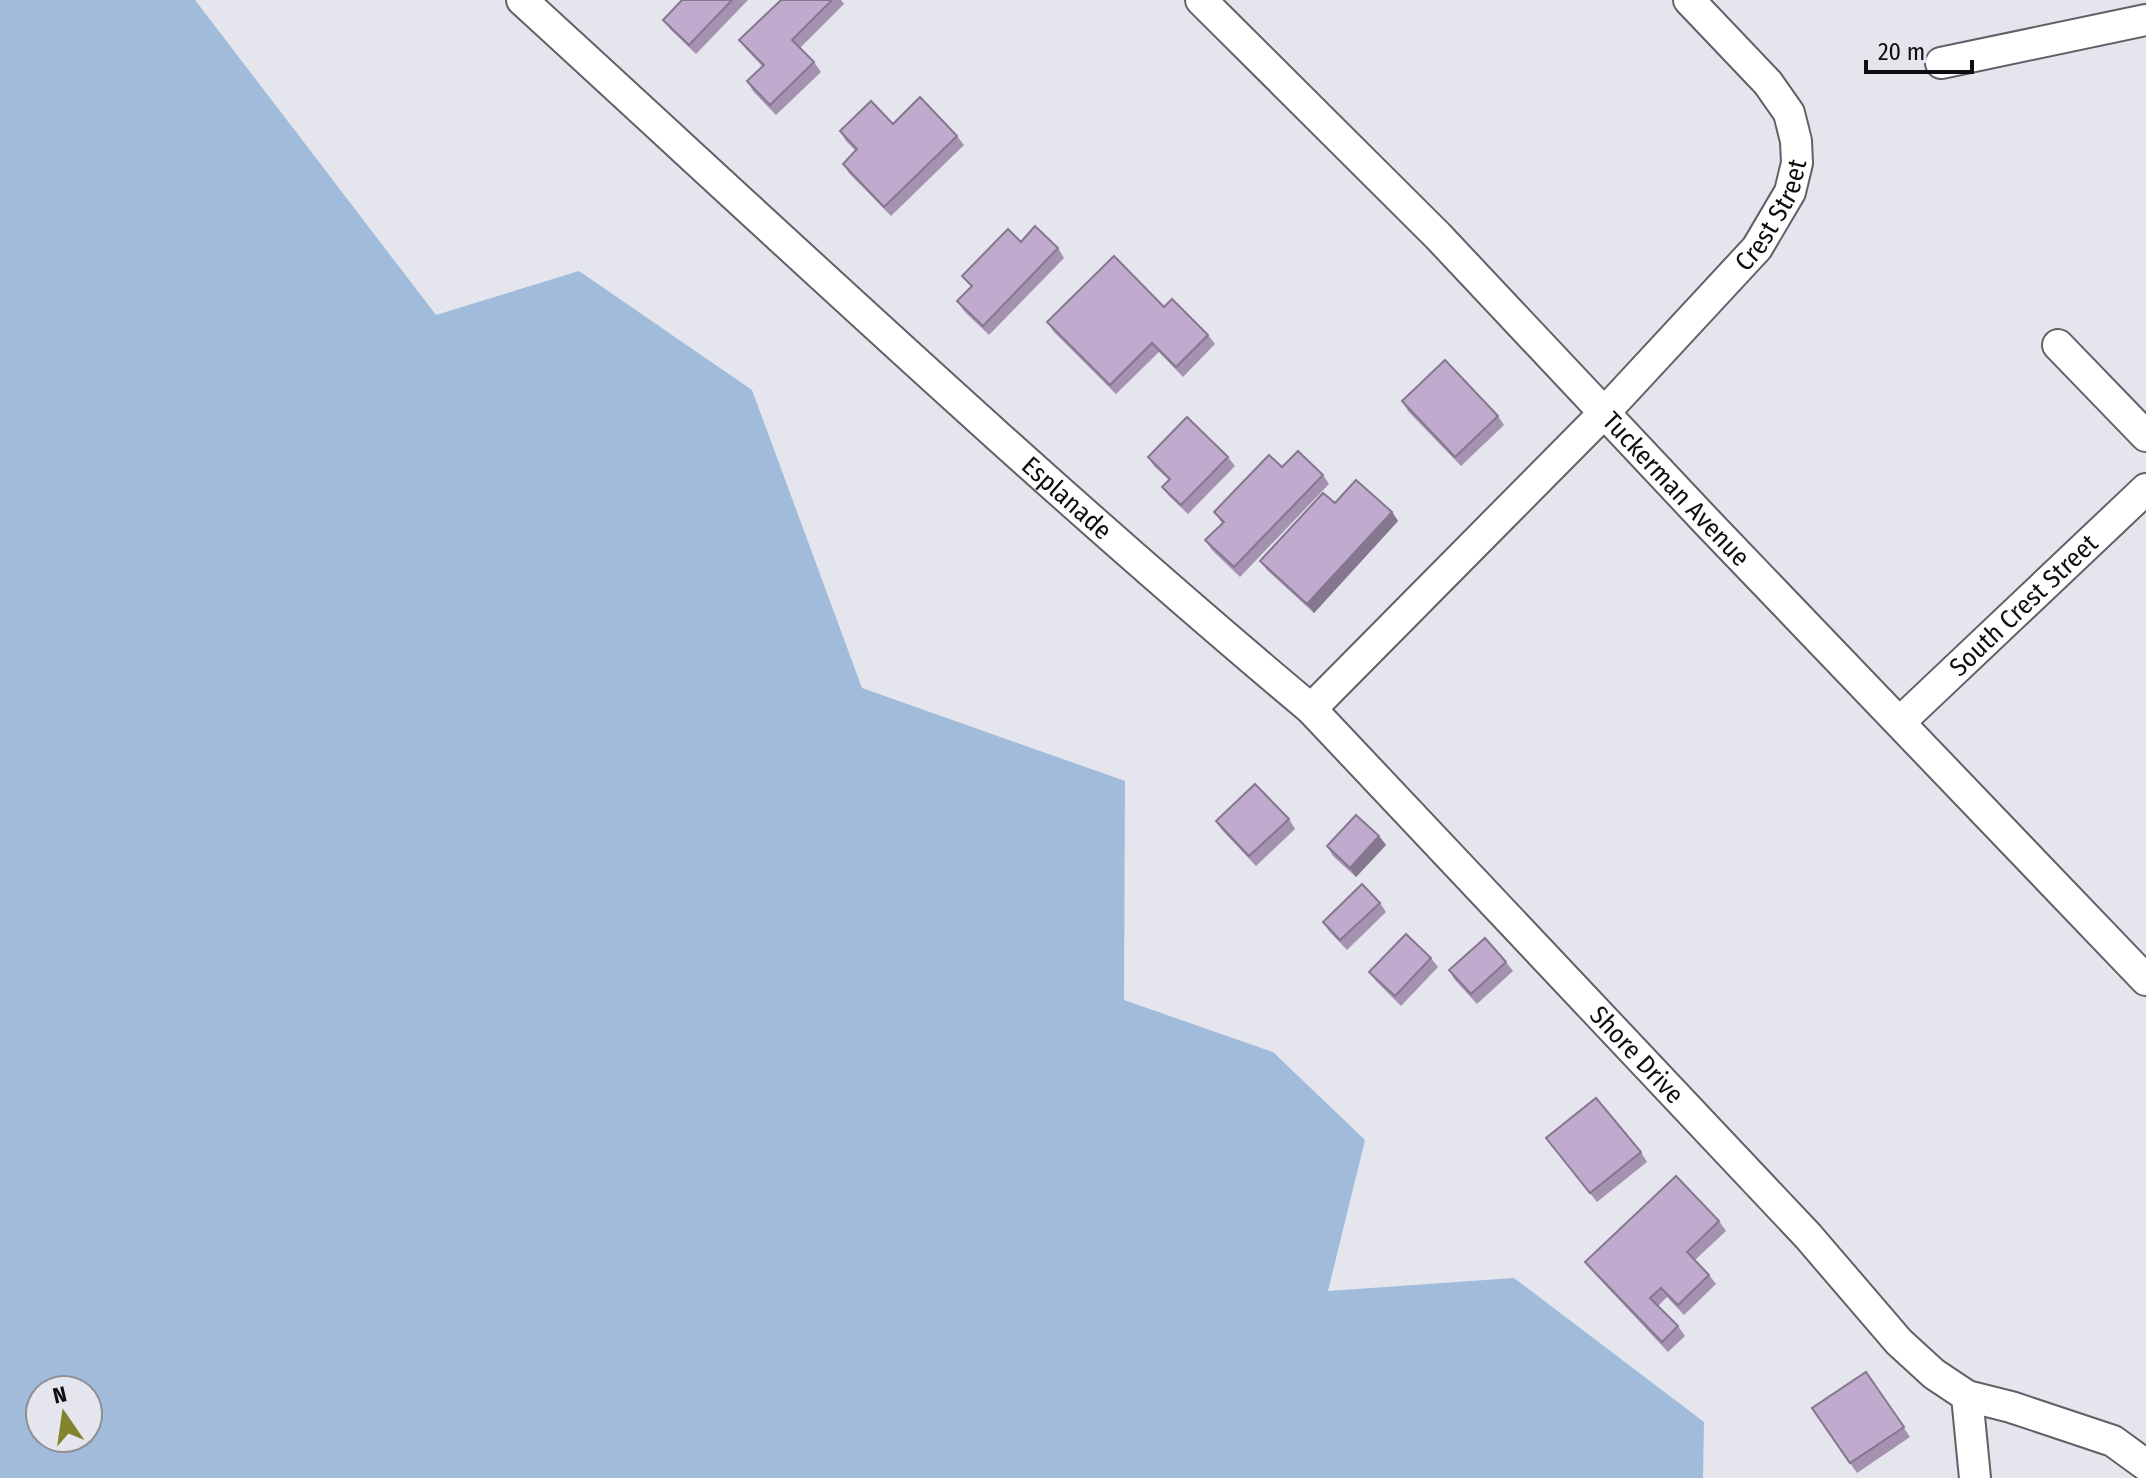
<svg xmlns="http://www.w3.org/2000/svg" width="2146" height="1478" viewBox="0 0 2146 1478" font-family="'Fira Sans Condensed',sans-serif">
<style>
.water{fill:#a1bbdb;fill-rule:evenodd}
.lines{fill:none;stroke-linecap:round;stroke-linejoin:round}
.minor-casing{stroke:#606066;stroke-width:34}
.minor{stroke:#fff;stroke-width:30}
.wall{fill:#a592b0}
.shaded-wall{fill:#867790}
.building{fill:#c0aacd;stroke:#867790;stroke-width:2}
.labels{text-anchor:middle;stroke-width:6;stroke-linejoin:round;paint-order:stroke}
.street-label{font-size:26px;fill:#0e0e11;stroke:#e5e5ed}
</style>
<rect width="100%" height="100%" fill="#e5e5ed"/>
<!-- water -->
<path class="water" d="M0 0H195L436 315 579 271 752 390 862 688 1125 781 1124 1000 1273 1052 1365 1140 1328 1291 1514 1278 1704 1422 1703 1478H0ZM40 1390H88V1438H40Z"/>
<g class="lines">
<!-- minor casing -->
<g class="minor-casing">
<g id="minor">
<path id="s1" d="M522 0C783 239 1040 482 1311 709L1808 1236 1899 1342 1934 1374 1967 1396 2011 1407 2113 1441 2146 1465"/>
<path id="s2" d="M1201 0 1438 236 1706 521 2146 980"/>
<polyline points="1941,63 2146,20"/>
<polyline points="2058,345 2146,436"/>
<path id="s3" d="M1311 709 1604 413 1757 248 1790 192 1797 163 1796 141 1789 113 1768 83 1689 0"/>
<path id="s4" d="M1900 722 2146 489"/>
<polyline points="1967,1396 1975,1478"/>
</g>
</g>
<!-- minor -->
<use href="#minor" class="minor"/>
</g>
<!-- wall -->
<g class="wall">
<polygon points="682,0 748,0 696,54 670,29 663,20"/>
<polygon points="781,0 841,0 844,4 800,48 814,62 821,72 776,115 753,91 747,81 762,66 746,49 739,40"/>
<polygon points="893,124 957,136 964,145 891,216 849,173 843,164 856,151 846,141 840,131"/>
<polygon points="1021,242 1058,248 1064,258 989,335 964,311 957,301 971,287 962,276"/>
<polygon points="1164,307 1208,335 1215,344 1183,377 1159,352 1116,394 1054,332 1047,322"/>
<polygon points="1402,401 1498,416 1504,425 1461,466 1408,411"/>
<polygon points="1148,457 1228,457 1235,466 1188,514 1169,496 1162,487 1169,480 1154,466"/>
<polygon points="1282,467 1323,475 1329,484 1240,577 1212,550 1205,540 1222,523 1214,512"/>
<polygon points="1392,512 1398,521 1314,613 1267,570 1260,561"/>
<polygon points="1289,819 1295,829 1256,866 1222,830 1216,821"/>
<polygon points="1379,836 1386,845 1356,877 1333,856 1327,846"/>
<polygon points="1380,903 1386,912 1347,950 1329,931 1323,922"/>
<polygon points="1431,958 1438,967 1401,1006 1376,981 1369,972"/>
<polygon points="1506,962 1513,971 1477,1004 1455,980 1449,970"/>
<polygon points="1546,1138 1641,1152 1647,1162 1597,1202"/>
<polygon points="1719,1221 1726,1231 1695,1260 1709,1275 1716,1284 1684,1315 1667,1297 1658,1306 1678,1326 1685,1336 1668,1352 1592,1271 1585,1262"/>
<polygon points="1866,1372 1910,1437 1857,1473 1812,1408"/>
</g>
<!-- shaded-wall -->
<g class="shaded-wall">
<polygon points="1392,512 1398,521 1314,613 1307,604"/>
<polygon points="1379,836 1386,845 1356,877 1350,868"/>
</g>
<!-- building -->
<g class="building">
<polygon points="682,0 732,0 689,45 663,20"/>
<polygon points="781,0 832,0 792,40 814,62 770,105 747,81 764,65 739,40"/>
<polygon points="920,97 957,136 884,207 843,164 857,149 840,131 871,101 893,124"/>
<polygon points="1035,226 1058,248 983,326 957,301 972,286 962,276 1008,229 1021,242"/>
<polygon points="1114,256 1164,307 1172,299 1208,335 1176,367 1152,343 1110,385 1047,322"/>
<polygon points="1445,360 1498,416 1455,457 1402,401"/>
<polygon points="1187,417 1228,457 1181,505 1162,487 1170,479 1148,457"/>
<polygon points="1298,451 1323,475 1234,567 1205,540 1224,522 1214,512 1269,455 1282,467"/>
<polygon points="1356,480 1392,512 1307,604 1260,561 1323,493 1335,503"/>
<polygon points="1255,784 1289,819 1249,856 1216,821"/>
<polygon points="1356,815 1379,836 1350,868 1327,846"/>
<polygon points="1362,884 1380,903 1340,940 1323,922"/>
<polygon points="1406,934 1431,958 1395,996 1369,972"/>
<polygon points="1485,938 1506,962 1471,994 1449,970"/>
<polygon points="1596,1098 1641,1152 1590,1193 1546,1138"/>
<polygon points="1676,1176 1719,1221 1687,1252 1709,1275 1678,1305 1661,1288 1650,1298 1678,1326 1662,1342 1585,1262"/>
<polygon points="1866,1372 1904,1427 1850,1463 1812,1408"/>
</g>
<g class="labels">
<!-- street labels -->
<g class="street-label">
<text dy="9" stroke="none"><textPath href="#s3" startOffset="678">Crest Street</textPath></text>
<text dy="9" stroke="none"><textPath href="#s2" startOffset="682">Tuckerman Avenue</textPath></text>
<text dy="9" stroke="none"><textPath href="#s1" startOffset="738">Esplanade</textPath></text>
<text dy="9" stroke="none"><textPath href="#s4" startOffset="170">South Crest Street</textPath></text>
<text dy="9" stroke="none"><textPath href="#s1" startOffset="1536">Shore Drive</textPath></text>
</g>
</g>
<!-- north arrow -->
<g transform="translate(64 1414) rotate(347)"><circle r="38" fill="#e5e5ed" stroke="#8f8f95" stroke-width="2"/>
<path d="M0-6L14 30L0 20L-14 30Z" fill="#82832d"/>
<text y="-12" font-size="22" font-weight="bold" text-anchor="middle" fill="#0e0e11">N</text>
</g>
<!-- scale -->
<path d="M1866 60v12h106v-12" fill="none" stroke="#0e0e11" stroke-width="4"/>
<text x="1878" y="60" font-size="24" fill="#0e0e11" stroke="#e5e5ed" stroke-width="6" paint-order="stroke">20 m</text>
</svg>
